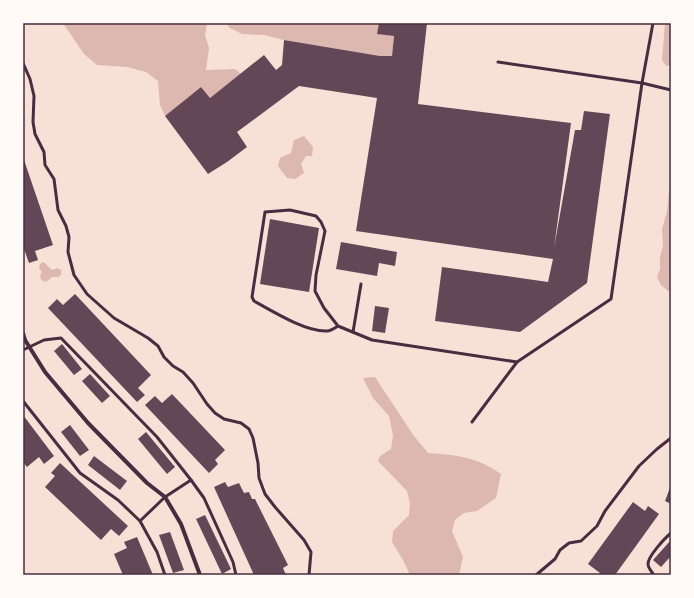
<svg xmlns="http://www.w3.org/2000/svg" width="694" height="598" viewBox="0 0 694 598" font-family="'PT Sans',sans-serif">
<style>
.water{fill:#dcb8b0}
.building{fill:#644757}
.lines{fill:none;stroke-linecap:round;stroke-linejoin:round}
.service{stroke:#4a2c40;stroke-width:3}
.minor{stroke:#4a2c40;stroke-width:4}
.neatline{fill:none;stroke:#4a2c40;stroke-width:1.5}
</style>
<rect width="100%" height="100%" fill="#f7e1d7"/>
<!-- water -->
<g class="water">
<polygon points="63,23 207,23 205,35 209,48 206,70 235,69 241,74 210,98 201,87 165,116 160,105 158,81 146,72 127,67 97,65 84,54"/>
<polygon points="226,23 379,23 378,34 394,36 392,56 380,56 284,40 264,35 242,34 230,28"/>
<polygon points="665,23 671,23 671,65 666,66 662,60"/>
<polygon points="304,136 313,147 312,156 306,156 301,164 304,173 295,179 287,178 278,166 280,158 291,153 294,140"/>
<polygon points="669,191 671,191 671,290 668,291 661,285 657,277 660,269 660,257 663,246 662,229 667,211"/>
<path d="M43 262C47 264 48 268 53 270L57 268 61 270V275L58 277H52L46 282 41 280 40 275 42 272 39 268 40 264Z"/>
<path d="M375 377 414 436 428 453C457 455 477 457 501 474L496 498 477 511 464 513 455 520 452 531 463 557 459 575H410L403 560 392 542 393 531 409 515 410 504 407 491 378 461 380 456 391 449 393 436 389 416 373 398 363 378Z"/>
</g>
<!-- building -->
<g class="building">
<polygon points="379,23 427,23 418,104 571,123 554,248 575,130 581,130 584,111 610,114 587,283 520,332 435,321 442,267 548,282 553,259 356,231 377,98 299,86 237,132 247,147 227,162 208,174 165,116 201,87 210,98 264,55 276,70 282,65 284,40 380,56 392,56 394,36 377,34"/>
<polygon points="23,157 53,245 35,251 38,260 29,263 23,246"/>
<polygon points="270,219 319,228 309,292 260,284"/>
<polygon points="341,242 397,252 395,266 379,263 377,276 336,269"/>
<polygon points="75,294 151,375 138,388 145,395 137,402 48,308 57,299 63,305"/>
<polygon points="375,306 389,308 385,333 372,331"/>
<polygon points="62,344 82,369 74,375 54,351"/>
<polygon points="90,374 110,396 102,403 82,381"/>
<polygon points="172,394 225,450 215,460 218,464 209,473 145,405 155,396 162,403"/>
<polygon points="23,415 54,456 44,464 39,457 27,467 23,462"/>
<polygon points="70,425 89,450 80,456 61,432"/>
<polygon points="146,432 175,467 167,474 138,439"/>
<polygon points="94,456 127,481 120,490 88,465"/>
<polygon points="60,463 128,526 119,536 111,529 101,540 45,487 55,476 51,473"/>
<polygon points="225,482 228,487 239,483 244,493 249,492 252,499 255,499 288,565 283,568 286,575 254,575 214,487"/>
<polygon points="671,485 671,504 665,501"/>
<polygon points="633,502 645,511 648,506 659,514 615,575 598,575 600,573 588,564"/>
<polygon points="205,515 231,569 222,574 196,519"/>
<polygon points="170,532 184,570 173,573 159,535"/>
<polygon points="137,537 153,575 123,575 114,554 127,548 124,542"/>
<polygon points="671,540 671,556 661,567 653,560"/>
</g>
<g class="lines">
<!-- service -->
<g class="service">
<polyline points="498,62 642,83 671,90"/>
<polyline points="23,63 30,79 34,96 33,122 35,134 44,152 45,165 54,179 58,210 66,226 69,237 68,252 74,275 87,294 114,318 148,338 158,346 164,357 173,366 183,372 193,383 207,404 215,413 224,419 241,423 249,429 253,438 258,463 259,478 265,494 275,507 304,540 311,552 309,575"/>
<path d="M338 326C335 328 330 331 327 331 306 332 272 311 254 301L252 297 265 212 290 210 316 216 321 222 325 231 316 275 315 291 324 308 338 326 372 340 517 362 611 299 642 83 653 23"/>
<polyline points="353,332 361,284"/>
<polyline points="23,350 44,340 61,338 157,437 191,480 204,498 233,562 236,575"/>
<polyline points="23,401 80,473 118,500 140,521 157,552 165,575"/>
<polyline points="472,422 517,362"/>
<polyline points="140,521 165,497 191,480"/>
<polyline points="536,575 555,559 560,550 569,543 581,541 597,526 605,511 639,466 657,449 671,438"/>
<path d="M654 575C652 572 648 568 648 564 648 556 665 538 671 533"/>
</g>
<!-- minor -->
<polyline class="minor" points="23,333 25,340 45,372 88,423 147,483 165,497 181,524 200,575"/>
</g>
<!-- border -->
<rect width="694" height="598" fill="none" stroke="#fffaf5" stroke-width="48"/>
<rect x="24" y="24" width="646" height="550" class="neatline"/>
</svg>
